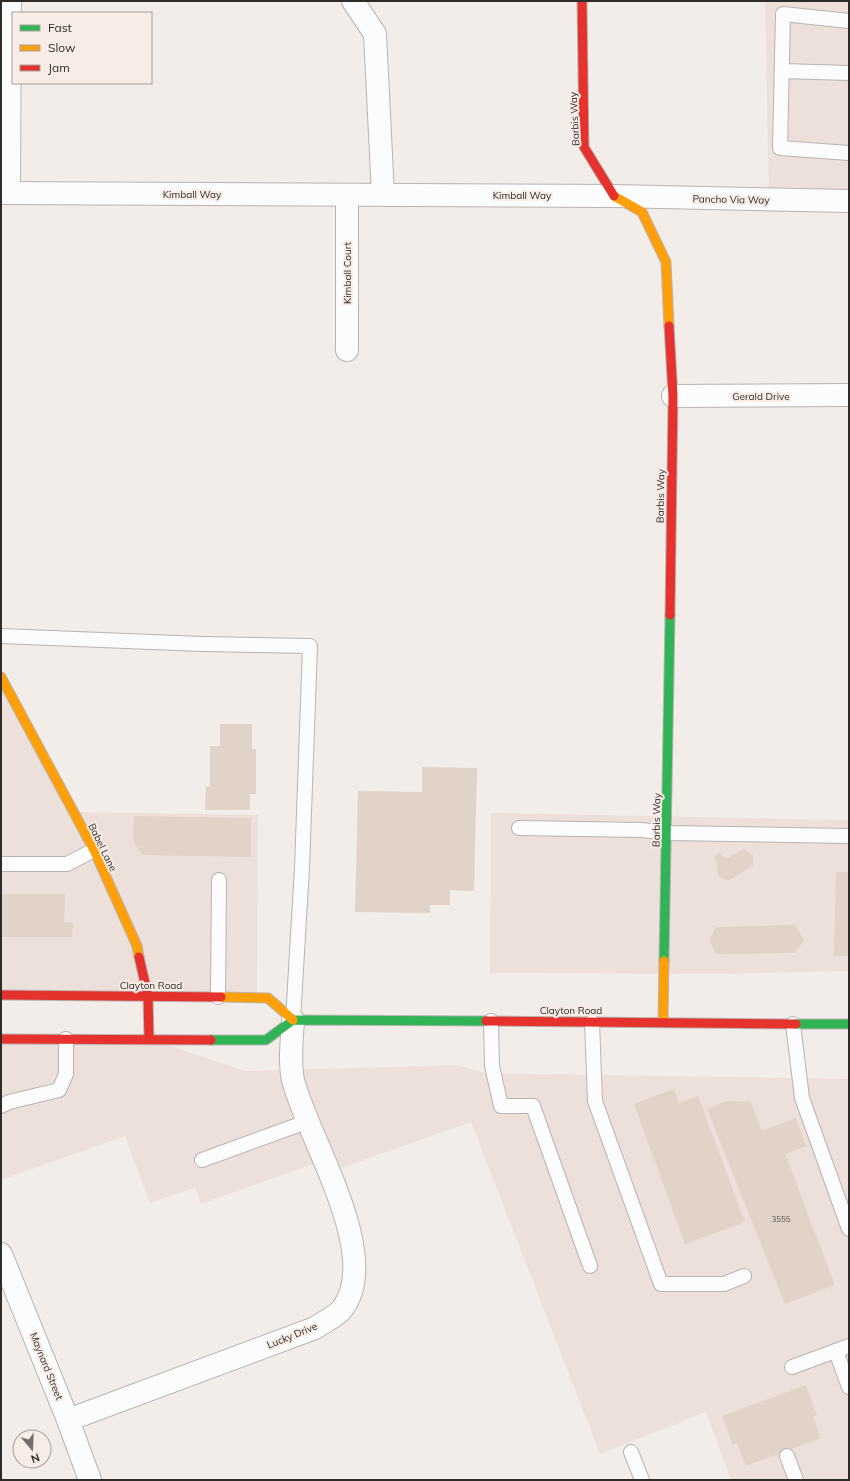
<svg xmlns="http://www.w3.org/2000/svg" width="850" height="1481" viewBox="0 0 850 1481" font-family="Mulish,sans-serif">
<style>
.built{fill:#ede0da}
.building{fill:#e1d3c7}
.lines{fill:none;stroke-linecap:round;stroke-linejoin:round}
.lane-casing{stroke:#b8b3b1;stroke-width:16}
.street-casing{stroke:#b8b3b1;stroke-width:24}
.fast-casing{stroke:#b8b3b1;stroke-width:11}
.slow-casing{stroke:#b8b3b1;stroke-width:11}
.jam-casing{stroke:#b8b3b1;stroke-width:11}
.lane{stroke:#fdfcfc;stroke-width:14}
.street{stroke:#fdfcfc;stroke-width:22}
.fast{stroke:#30b455;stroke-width:9}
.slow{stroke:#ff9f0a;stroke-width:9}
.jam{stroke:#e5322d;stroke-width:9}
.labels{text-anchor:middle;stroke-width:4;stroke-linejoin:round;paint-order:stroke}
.number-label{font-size:8px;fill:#5c5550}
.street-label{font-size:10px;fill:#2f2b29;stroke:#f7ece6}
</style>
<rect width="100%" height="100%" fill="#f3edea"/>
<!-- built -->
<g class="built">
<polygon points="765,1 849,1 849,201 769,199"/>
<polygon points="1,677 73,812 258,815 257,998 1,995"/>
<polygon points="491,813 849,820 849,971 716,974 490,973"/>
<polygon points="1,1039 149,1039 245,1071 458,1065 484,1073 849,1079 849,1480 731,1480 706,1412 600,1454 471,1122 330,1172 324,1160 201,1204 195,1188 150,1203 125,1136 1,1180"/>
</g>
<!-- building -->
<g class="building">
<polygon points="220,724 252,724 252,749 256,749 256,794 250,794 250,810 205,810 206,787 210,787 210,746 220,746"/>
<polygon points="422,767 477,768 474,891 450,890 450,905 430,905 430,913 355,912 358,791 422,792"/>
<polygon points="134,816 251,818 251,857 142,855 133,840"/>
<polygon points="744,849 753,855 753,866 728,881 718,876 717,864 713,857 720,853 725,859"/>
<polygon points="836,872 849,872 849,956 834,956"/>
<polygon points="1,894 65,894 64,922 73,923 72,937 1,937"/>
<polygon points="795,925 804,940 795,953 716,954 709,940 716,927"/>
<polygon points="674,1089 679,1103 698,1096 745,1222 685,1244 634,1104"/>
<polygon points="726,1101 751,1102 762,1131 796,1118 806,1146 785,1154 835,1285 785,1304 707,1109"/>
<polygon points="806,1385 817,1415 813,1416 821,1438 746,1466 737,1443 733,1445 722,1416"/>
</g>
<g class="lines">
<!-- lane casing -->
<g class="lane-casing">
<g id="lane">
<polyline points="849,21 783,14 780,148 849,153"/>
<polyline points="782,71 849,73"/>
<polyline points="1,636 202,644 310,646 302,868 293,1020"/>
<polyline points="519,828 642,830 667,833 849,836"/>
<polyline points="1,864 67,864 94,850"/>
<polyline points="218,997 219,880"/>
<polyline points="491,1021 492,1066 501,1106 533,1106 590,1266"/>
<polyline points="592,1022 595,1101 661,1284 724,1284 744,1276"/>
<polyline points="793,1024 802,1098 849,1229"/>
<polyline points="1,1106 9,1102 59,1090 66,1074 66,1039"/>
<polyline points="202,1160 309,1121"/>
<polyline points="836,1351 849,1387"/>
<polyline points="792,1367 849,1346"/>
<polyline points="631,1452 642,1480"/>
<polyline points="787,1456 796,1480"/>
</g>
</g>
<!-- street casing -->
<g class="street-casing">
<g id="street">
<polyline points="353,1 375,34 383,195"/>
<polyline points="1,193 614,196 849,201"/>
<polyline points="9,193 10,1"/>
<polyline points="347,195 347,350"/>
<polyline points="673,396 849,395"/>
<polyline points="1,1254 68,1420 90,1480"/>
<path d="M68 1420 315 1328C322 1323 337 1316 342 1309 384 1256 307 1137 293 1080 289 1061 292 1039 293 1020"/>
</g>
</g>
<!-- fast casing -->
<g class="fast-casing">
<g id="fast">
<polyline points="664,961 670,615"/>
<polyline points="796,1024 849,1024"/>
<polyline points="211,1040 266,1040 293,1020 486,1021"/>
</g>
</g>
<!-- slow casing -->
<g class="slow-casing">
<g id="slow">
<polyline points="614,196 642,212 666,262 669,326"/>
<polyline points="1,677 94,850 137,946 139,957"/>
<polyline points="221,997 268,998 293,1020"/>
<polyline points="663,1022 664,961"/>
</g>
</g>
<!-- jam casing -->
<g class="jam-casing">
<g id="jam">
<polyline points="582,1 584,147 614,196"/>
<polyline points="669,326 673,396 670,615"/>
<polyline points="139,957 148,996 149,1039"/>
<polyline points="1,995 221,997"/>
<polyline points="486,1021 796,1024"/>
<polyline points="1,1039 211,1040"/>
</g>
</g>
<!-- lane -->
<use href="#lane" class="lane"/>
<!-- street -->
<use href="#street" class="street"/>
<!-- fast -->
<use href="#fast" class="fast"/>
<!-- slow -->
<use href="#slow" class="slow"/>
<!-- jam -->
<use href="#jam" class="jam"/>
</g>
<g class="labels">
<!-- number labels -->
<g class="number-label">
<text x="781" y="1222">3555</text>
</g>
<!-- street labels -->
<g class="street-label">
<text transform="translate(574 119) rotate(-93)" y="4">Barbis Way</text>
<text x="192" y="198">Kimball Way</text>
<text x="522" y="199">Kimball Way</text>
<text transform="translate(731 199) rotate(1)" y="4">Pancho Via Way</text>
<text transform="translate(347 273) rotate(-90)" y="4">Kimball Court</text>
<text x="761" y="400">Gerald Drive</text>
<text transform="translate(660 496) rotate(-89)" y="4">Barbis Way</text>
<text transform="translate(656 820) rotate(-89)" y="4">Barbis Way</text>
<text transform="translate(103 847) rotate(64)" y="4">Babel Lane</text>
<text x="151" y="989">Clayton Road</text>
<text x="571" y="1014">Clayton Road</text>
<text transform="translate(292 1335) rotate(-22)" y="4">Lucky Drive</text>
<text transform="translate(47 1366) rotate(68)" y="4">Maynard Street</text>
</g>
</g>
<!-- border -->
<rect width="850" height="1481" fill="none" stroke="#2f2b29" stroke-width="4"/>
<!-- legend -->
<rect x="12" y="12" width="140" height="72" fill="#f7ece6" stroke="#a79f9a"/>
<rect x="20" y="25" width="20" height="6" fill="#30b455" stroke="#a79f9a"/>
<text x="48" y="32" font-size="12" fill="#2f2b29">Fast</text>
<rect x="20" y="45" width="20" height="6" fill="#ff9f0a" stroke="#a79f9a"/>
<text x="48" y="52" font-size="12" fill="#2f2b29">Slow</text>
<rect x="20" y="65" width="20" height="6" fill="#e5322d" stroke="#a79f9a"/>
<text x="48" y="72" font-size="12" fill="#2f2b29">Jam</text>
<!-- north arrow -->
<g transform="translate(32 1449) rotate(161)"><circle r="19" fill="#f7ece6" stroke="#a79f9a"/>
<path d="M0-3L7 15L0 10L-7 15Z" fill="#746f6d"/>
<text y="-6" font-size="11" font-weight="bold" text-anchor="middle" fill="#2f2b29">N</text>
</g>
</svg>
